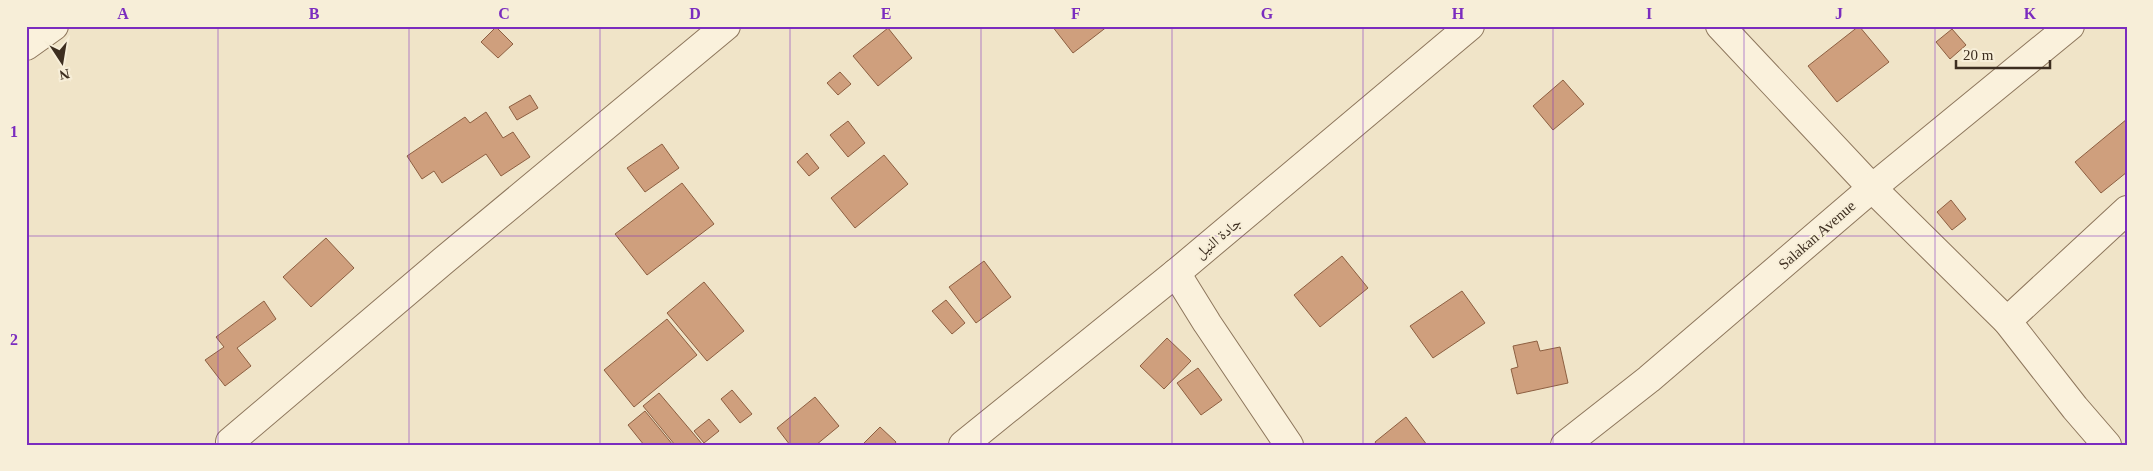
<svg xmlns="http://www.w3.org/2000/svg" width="2153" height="471" viewBox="0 0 2153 471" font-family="'Times New Roman','Noto Naskh Arabic',serif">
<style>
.building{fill:#cf9f7d;stroke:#8d5f41}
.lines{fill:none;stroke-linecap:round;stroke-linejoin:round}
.minor-casing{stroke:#8d765c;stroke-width:30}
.tertiary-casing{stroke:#8d765c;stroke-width:30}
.minor{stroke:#faf1dc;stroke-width:28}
.tertiary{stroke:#faf1dc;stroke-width:28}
.grid{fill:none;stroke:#7b2cbf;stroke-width:1;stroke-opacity:0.55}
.labels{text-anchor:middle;stroke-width:4;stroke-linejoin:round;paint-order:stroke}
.street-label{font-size:15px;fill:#3d2e20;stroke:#f7eed8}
.neatline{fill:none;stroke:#7b2cbf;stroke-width:2}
.grid-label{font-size:16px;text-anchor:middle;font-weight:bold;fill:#7b2cbf}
</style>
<rect width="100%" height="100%" fill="#f0e4c8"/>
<!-- building -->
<g class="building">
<polygon points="1052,26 1108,26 1073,53"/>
<polygon points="1859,26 1889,62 1837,102 1808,66"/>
<polygon points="496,27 513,44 498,58 481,42"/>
<polygon points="888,28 912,58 878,86 853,56"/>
<polygon points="1952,29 1966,45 1950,59 1936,42"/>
<polygon points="840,72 851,84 838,95 827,83"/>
<polygon points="1563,80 1584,104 1553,130 1533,106"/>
<polygon points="530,95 538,108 517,120 509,107"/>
<polygon points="486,112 503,138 513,132 530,157 501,176 486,154 442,183 434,171 422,179 407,156 465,117 470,123"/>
<polygon points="2127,119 2127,172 2101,193 2075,162"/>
<polygon points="848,121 865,143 848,157 830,135"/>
<polygon points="662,144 679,168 645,192 627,168"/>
<polygon points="807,153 819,168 809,176 797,162"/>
<polygon points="884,155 908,184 855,228 831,198"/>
<polygon points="682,183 714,224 647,275 615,234"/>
<polygon points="1951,200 1966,219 1952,230 1937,212"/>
<polygon points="326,238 354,268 311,307 283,277"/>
<polygon points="1342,256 1368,288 1320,327 1294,295"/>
<polygon points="984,261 1011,297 976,323 949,287"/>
<polygon points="704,282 744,331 707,361 667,313"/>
<polygon points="1462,291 1485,323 1433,358 1410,326"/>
<polygon points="946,300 965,323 952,334 932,311"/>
<polygon points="264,301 276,319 237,348 251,366 225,386 205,360 224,347 216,337"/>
<polygon points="667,319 697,355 634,407 604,370"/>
<polygon points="1167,338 1191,361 1164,389 1140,366"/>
<polygon points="1537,341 1540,351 1560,347 1568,383 1517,394 1511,369 1518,367 1513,346"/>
<polygon points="1198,368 1222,400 1201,415 1177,383"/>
<polygon points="732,390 752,414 740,423 721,399"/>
<polygon points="659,393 703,445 675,445 643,406"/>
<polygon points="815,397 839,426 816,445 790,445 777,428"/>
<polygon points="645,411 673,445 644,445 628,425"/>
<polygon points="1406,417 1427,445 1377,445 1375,442"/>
<polygon points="709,419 719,431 704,443 694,431"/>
<polygon points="880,427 896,442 894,445 862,445"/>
</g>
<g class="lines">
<!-- minor casing -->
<g class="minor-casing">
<g id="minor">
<polyline points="1720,26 1872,188 2007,321 2075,408 2107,445"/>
<polyline points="26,46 54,26"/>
<polyline points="1176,273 1207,323 1289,445"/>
<polyline points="2007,321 2127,210"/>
<polyline points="230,442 443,261 726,26"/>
<polyline points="1565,445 1649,379 1872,188 2070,26"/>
</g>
</g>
<!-- tertiary casing -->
<g class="tertiary-casing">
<polyline id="tertiary" points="963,445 1176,273 1470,26"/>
</g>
<!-- minor -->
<use href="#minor" class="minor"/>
<!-- tertiary -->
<use href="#tertiary" class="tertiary"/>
</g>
<!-- grid -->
<path class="grid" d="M218 26V445M409 26V445M600 26V445M790 26V445M981 26V445M1172 26V445M1363 26V445M1553 26V445M1744 26V445M1935 26V445M26 236H2127"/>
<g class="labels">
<!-- street labels -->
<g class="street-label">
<text transform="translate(1817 235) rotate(-41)" y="5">Salakan Avenue</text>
<text transform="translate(1218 238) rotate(-40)" y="5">جادة النيل</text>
</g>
</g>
<!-- border -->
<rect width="2153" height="471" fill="none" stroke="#f7eed8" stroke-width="55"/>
<!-- north arrow -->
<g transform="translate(62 62) rotate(168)" stroke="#f7eed8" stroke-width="4" paint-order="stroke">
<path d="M0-4L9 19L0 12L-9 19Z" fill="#3d2e20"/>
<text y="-8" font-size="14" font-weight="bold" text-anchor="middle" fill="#3d2e20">N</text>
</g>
<!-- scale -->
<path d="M1956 60v8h94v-8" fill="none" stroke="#3d2e20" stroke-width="2.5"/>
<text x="1963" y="60" font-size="15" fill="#3d2e20" stroke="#f7eed8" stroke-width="4" paint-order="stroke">20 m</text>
<rect x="28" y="28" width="2098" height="416" class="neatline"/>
<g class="grid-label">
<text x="123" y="19">A</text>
<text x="314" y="19">B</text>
<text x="504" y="19">C</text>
<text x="695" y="19">D</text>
<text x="886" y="19">E</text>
<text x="1076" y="19">F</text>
<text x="1267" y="19">G</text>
<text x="1458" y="19">H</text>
<text x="1649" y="19">I</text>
<text x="1839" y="19">J</text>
<text x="2030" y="19">K</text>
<text x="14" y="137">1</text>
<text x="14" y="345">2</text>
</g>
</svg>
